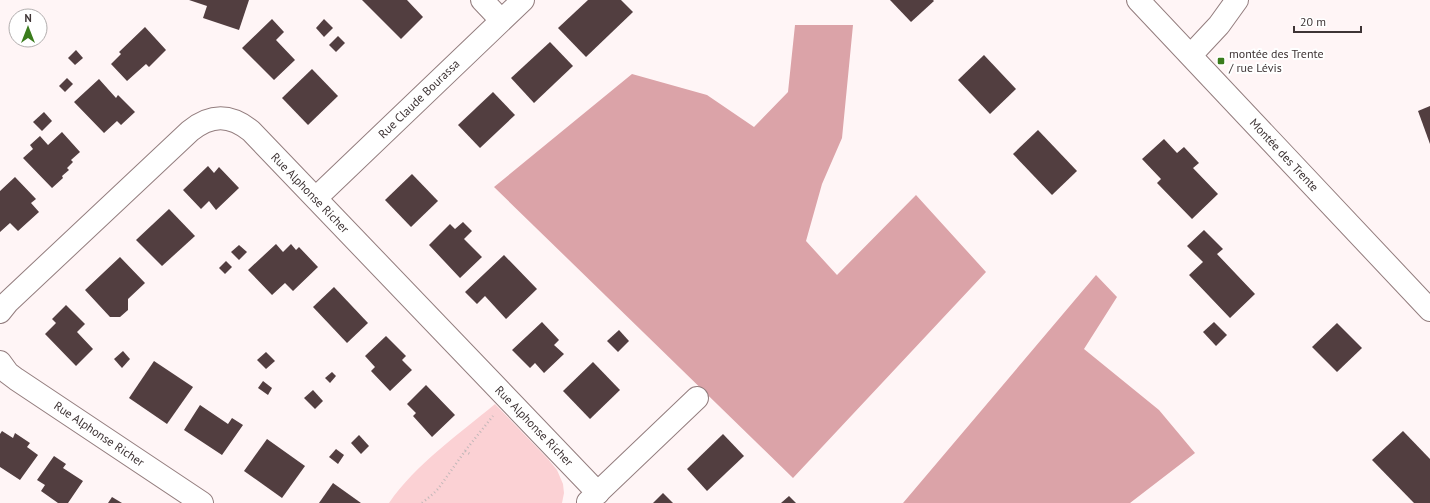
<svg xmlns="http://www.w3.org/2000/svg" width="1430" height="503" viewBox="0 0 1430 503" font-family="'PT Sans',sans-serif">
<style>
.green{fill:#fbd1d4}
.forest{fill:#dba3a8}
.building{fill:#523e40}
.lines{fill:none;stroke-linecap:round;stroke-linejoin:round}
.street-casing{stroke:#937d7e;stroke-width:24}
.path{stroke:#c1b7b8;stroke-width:2.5;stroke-dasharray:1 3;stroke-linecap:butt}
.street{stroke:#fff;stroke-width:22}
.poi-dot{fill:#3a7c1c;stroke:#fff;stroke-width:1.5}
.labels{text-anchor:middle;stroke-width:4;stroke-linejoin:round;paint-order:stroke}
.poi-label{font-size:12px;fill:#3e3435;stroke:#fff;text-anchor:start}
.street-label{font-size:12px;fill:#3e3435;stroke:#fff}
</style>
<rect width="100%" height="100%" fill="#fff5f6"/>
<!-- green -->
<path class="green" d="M495 404 548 459 557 470 563 484 564 493 562 503H389C416 464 459 434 495 404Z"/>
<!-- forest -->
<g class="forest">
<polygon points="795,25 853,25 842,138 822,184 806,241 837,275 916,195 986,272 793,478 494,187 632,74 707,95 754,127 788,92"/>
<polygon points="1096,275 1117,297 1084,349 1159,410 1195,453 1130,503 903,503"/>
</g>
<!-- building -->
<g class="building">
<polygon points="189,0 249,0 239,30 203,18 207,6"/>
<polygon points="362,0 407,0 423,17 401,39"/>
<polygon points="588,0 621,0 633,12 586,57 558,28"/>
<polygon points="890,0 933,0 934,1 911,22"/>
<polygon points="272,19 284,32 276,40 295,60 274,80 242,48"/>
<polygon points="324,19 333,28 324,37 316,28"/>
<polygon points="145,27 166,50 149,67 146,64 127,81 111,64 121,54 119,52"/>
<polygon points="338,36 345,43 336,52 329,45"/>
<polygon points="550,42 573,66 534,103 511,78"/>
<polygon points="76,50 83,58 75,65 68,58"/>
<polygon points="984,55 1016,89 990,114 958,80"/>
<polygon points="312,69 338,96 308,125 282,98"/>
<polygon points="67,78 73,84 65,92 59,86"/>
<polygon points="99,79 116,98 118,95 135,112 121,125 117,121 104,133 74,102"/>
<polygon points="493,92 515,115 480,148 458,125"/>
<polygon points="1430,106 1430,144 1418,111"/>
<polygon points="44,112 52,121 42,131 33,122"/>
<polygon points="1038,130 1077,171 1052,195 1013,154"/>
<polygon points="62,132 80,152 71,160 73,162 67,168 69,170 62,176 63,178 52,188 23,158 33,149 30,145 40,136 48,145"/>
<polygon points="1164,139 1177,153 1184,147 1199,163 1193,168 1218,194 1192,219 1157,183 1161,179 1142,159"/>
<polygon points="208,166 214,173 219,167 239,188 216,210 209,201 201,209 183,190"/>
<polygon points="412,174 438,201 411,227 385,200"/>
<polygon points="15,177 36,199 31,203 39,212 18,231 10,223 0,232 0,191"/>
<polygon points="169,209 195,236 162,266 136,240"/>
<polygon points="463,222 472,231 464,239 482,257 460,278 429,245 450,224 455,229"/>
<polygon points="1204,230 1223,249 1217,254 1255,294 1230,318 1189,275 1203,262 1187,246"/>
<polygon points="276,244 283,252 291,244 296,250 299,247 318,267 293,291 285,283 272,295 248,270"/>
<polygon points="239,245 247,252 239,260 231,252"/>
<polygon points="504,255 537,289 506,319 485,296 477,304 465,292"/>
<polygon points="120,257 145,283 128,299 128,310 120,317 110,317 85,290"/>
<polygon points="226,261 232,267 225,274 219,268"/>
<polygon points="334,287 368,323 347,343 313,307"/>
<polygon points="66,305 85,324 77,332 93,349 76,366 45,334 56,323 52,319"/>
<polygon points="542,322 559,340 554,345 564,354 544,373 535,363 530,368 512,350"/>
<polygon points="1214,322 1227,335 1216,346 1203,332"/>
<polygon points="1337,323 1362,348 1337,372 1312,347"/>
<polygon points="619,330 629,341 618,352 607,341"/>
<polygon points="386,336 406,356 402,360 412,370 390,391 371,371 375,367 365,356"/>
<polygon points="123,351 130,359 122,368 114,359"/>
<polygon points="266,352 275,361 266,369 257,360"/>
<polygon points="154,361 193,387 167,424 129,398"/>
<polygon points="593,362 620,390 590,419 563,391"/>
<polygon points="332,372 336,376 330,383 325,378"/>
<polygon points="263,381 272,388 268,395 258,388"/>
<polygon points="426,385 455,415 432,437 413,416 416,413 407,404"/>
<polygon points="313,390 323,401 315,409 304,398"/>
<polygon points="200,405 228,424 232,418 243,425 222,455 184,430"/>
<polygon points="2,431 13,438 15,433 30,443 27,447 38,455 20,480 0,467 0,434"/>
<polygon points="1403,431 1430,459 1430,503 1414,503 1372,460"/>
<polygon points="723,434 744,456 707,491 687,469"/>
<polygon points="359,435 369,446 361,454 351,443"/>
<polygon points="267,439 305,466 282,498 244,471"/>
<polygon points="336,449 344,455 338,464 329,457"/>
<polygon points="54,456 66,464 63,468 83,481 68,503 58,503 41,491 45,485 37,480"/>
<polygon points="333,483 361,503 319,503"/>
<polygon points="663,493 673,503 653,503"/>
<polygon points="789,496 796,503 781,503"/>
<polygon points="112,497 122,503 108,503"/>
</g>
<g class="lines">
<!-- street casing -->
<g class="street-casing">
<g id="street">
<polyline points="482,0 501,20"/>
<polyline points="1138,0 1430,310"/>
<polyline points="1191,55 1219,25 1237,0"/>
<polyline points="316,198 523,0"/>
<path d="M0 312 8 302 190 131C211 114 230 114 251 131L598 493"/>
<polyline points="0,362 8,373 16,379 202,503"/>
<polyline points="588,502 697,398"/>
</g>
</g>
<!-- path -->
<g class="path">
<polyline points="465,451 470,454"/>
<polyline points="422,503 433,494 438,489 465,451 493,416"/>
</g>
<!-- street -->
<use href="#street" class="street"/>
</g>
<!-- markers -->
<rect class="poi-dot" x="1217" y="57" width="8" height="8" rx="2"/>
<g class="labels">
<!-- poi labels -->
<g class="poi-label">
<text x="1229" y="58">montée des Trente<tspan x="1229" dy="14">/ rue Lévis</tspan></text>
</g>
<!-- street labels -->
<g class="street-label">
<text transform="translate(419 99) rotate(-44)" y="4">Rue Claude Bourassa</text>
<text transform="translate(1284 155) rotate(47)" y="4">Montée des Trente</text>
<text transform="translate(310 193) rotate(46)" y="4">Rue Alphonse Richer</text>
<text transform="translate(534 426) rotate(46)" y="4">Rue Alphonse Richer</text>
<text transform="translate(99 434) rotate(34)" y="4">Rue Alphonse Richer</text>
</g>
</g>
<!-- north arrow -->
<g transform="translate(28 28)"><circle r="19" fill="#ffffff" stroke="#b2aeae"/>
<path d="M0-3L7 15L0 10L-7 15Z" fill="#3a7c1c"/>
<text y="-6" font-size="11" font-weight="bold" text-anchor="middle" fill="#3e3435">N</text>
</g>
<!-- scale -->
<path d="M1294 26v6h67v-6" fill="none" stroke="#3e3435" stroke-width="2"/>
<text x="1300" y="26" font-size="12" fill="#3e3435" stroke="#ffffff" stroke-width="3" paint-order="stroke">20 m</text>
</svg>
